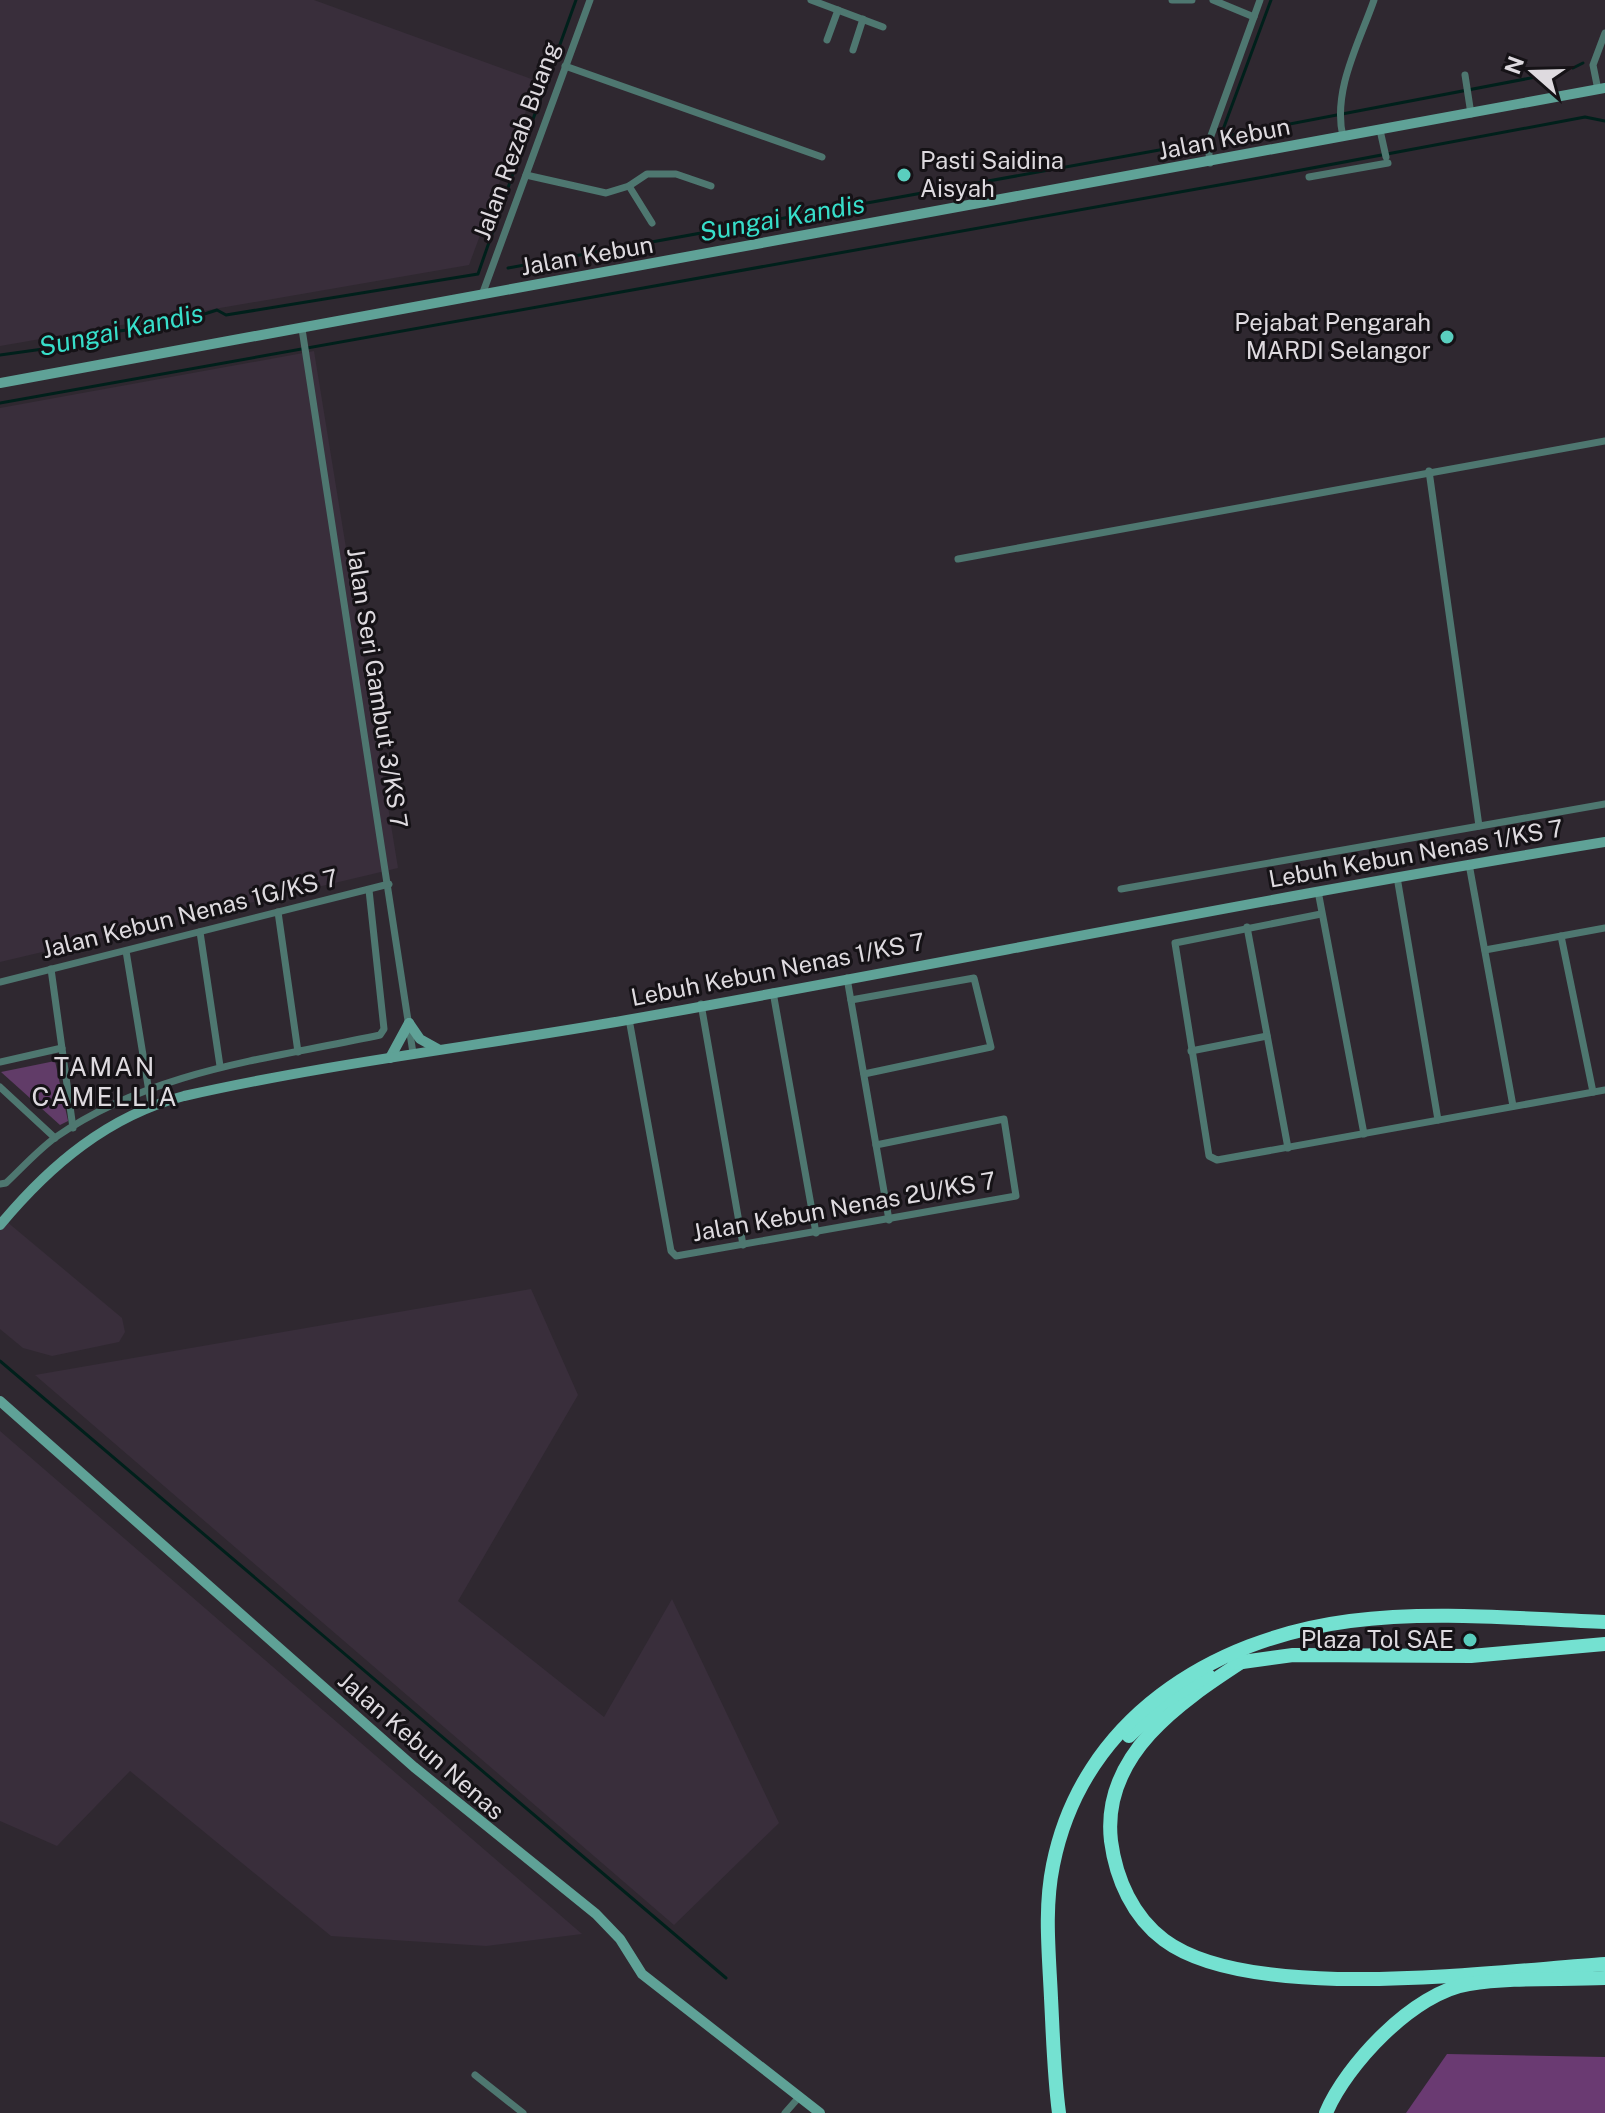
<svg xmlns="http://www.w3.org/2000/svg" width="1605" height="2113" viewBox="0 0 1605 2113" font-family="'Public Sans',sans-serif">
<style>
.built{fill:#392e3b}
.green{fill:#613c68}
.forest{fill:#6a3a72}
.lines{fill:none;stroke-linecap:round;stroke-linejoin:round}
.stream{stroke:#00201b;stroke-width:3}
.street{stroke:#4e7770;stroke-width:7}
.secondary{stroke:#5fa297;stroke-width:10}
.highway{stroke:#74e1d1;stroke-width:14}
.poi-dot{fill:#5acebe;stroke:#151216;stroke-width:3}
.labels{text-anchor:middle;stroke-width:6;stroke-linejoin:round;paint-order:stroke}
.street-label{font-size:24px;fill:#dedadf;stroke:#151216}
.poi-label{font-size:24px;fill:#dedadf;stroke:#151216;text-anchor:end}
.water-label{font-size:26px;font-style:italic;fill:#37deca;stroke:#151216}
.neighbourhood-label{font-size:26px;letter-spacing:2px;fill:#dedadf;stroke:#151216}
</style>
<rect width="100%" height="100%" fill="#2f2830"/>
<!-- built -->
<g class="built">
<polygon points="0,0 314,0 537,81 469,265 0,346"/>
<polygon points="314,351 398,868 0,962 0,408"/>
<polygon points="0,1216 122,1318 125,1332 119,1342 52,1356 23,1348 0,1329"/>
<polygon points="531,1289 578,1395 458,1601 604,1717 672,1599 779,1823 674,1925 35,1375"/>
<polygon points="0,1431 582,1934 486,1946 331,1936 130,1771 57,1846 0,1821"/>
</g>
<!-- green -->
<polygon class="green" points="55,1061 68,1121 60,1125 1,1072"/>
<!-- forest -->
<polygon class="forest" points="1447,2054 1605,2057 1605,2113 1406,2113"/>
<g class="lines">
<!-- stream -->
<g class="stream">
<polyline points="1573,68 1583,63"/>
<polyline points="532,122 576,0"/>
<polyline points="1221,135 1271,0"/>
<polyline points="1221,137 1562,72"/>
<polyline points="508,268 1198,143"/>
<path d="M0 355 79 344C104 327 138 331 167 326 184 322 200 315 217 310L226 315 478 274 526 136"/>
<polyline points="0,403 1264,177 1585,117 1605,121"/>
<polyline points="0,1361 726,1978"/>
</g>
<!-- street -->
<g class="street">
<polyline points="811,0 883,27"/>
<polyline points="1172,0 1192,0"/>
<polyline points="1213,0 1254,17"/>
<polyline points="827,40 838,10"/>
<polyline points="853,50 863,19"/>
<polyline points="565,66 822,157"/>
<polyline points="1465,75 1471,114"/>
<polyline points="1598,90 1593,65 1605,33"/>
<polyline points="1380,130 1386,157"/>
<path d="M1343 137C1332 91 1359 43 1374 0"/>
<polyline points="1210,163 1208,144 1260,0"/>
<polyline points="526,175 606,193 629,186 647,174 676,174 711,186"/>
<polyline points="1309,177 1388,163"/>
<polyline points="629,186 652,223"/>
<polyline points="482,295 590,0"/>
<polyline points="302,329 413,1053"/>
<polyline points="1429,471 1479,826"/>
<polyline points="958,559 1605,441"/>
<polyline points="1469,864 1513,1106"/>
<polyline points="1397,877 1438,1120"/>
<polyline points="1121,889 1605,804"/>
<polyline points="1318,891 1364,1134"/>
<polyline points="278,912 298,1052"/>
<polyline points="1321,914 1175,943 1209,1156 1217,1160 1605,1090"/>
<polyline points="1247,927 1288,1148"/>
<polyline points="200,932 220,1066"/>
<polyline points="1561,936 1593,1092"/>
<polyline points="1485,950 1605,928"/>
<polyline points="126,951 151,1104"/>
<polyline points="51,969 73,1128"/>
<polyline points="847,978 889,1220"/>
<polyline points="0,982 389,884"/>
<polyline points="773,992 816,1233"/>
<polyline points="851,1000 974,978 991,1047 864,1074"/>
<polyline points="701,1004 743,1245"/>
<polyline points="629,1019 671,1251 676,1256 1016,1196 1004,1119 876,1145"/>
<polyline points="1191,1051 1267,1036"/>
<polyline points="0,1062 62,1048"/>
<polyline points="0,1087 55,1138"/>
<path d="M0 1184 6 1183C22 1168 38 1150 56 1137 153 1070 268 1059 380 1035L384 1029 369 890"/>
<polyline points="475,2075 523,2113"/>
<polyline points="785,2113 800,2096"/>
</g>
<!-- secondary -->
<g class="secondary">
<polyline points="0,383 1605,88"/>
<polyline points="409,1023 420,1039 438,1049"/>
<polyline points="390,1058 409,1023"/>
<path d="M0 1225C50 1165 108 1116 184 1096 330 1063 479 1046 627 1020 953 962 1278 895 1605 842"/>
<polyline points="0,1401 414,1767 596,1914 620,1939 642,1974 820,2113"/>
</g>
<!-- highway -->
<g class="highway">
<path d="M1243 1661C1180 1702 1101 1755 1111 1841 1116 1879 1133 1917 1164 1940 1251 2005 1496 1971 1605 1964"/>
<polyline points="1235,1663 1293,1655 1471,1656 1605,1644"/>
<polyline points="1129,1736 1165,1701 1208,1675"/>
<path d="M1059 2113C1054 2075 1053 2036 1051 1998 1049 1953 1044 1909 1053 1865 1082 1720 1211 1639 1350 1621 1434 1610 1521 1619 1605 1622"/>
<path d="M1326 2113C1346 2065 1414 1992 1469 1984 1513 1977 1560 1980 1605 1978"/>
</g>
</g>
<!-- markers -->
<g class="poi-dot">
<circle cx="904" cy="175" r="8"/>
<circle cx="1447" cy="337" r="8"/>
<circle cx="1470" cy="1640" r="8"/>
</g>
<g class="labels">
<!-- street labels -->
<g class="street-label">
<text transform="translate(1224 139) rotate(-11)" y="8">Jalan Kebun</text>
<text transform="translate(517 141) rotate(-70)" y="8">Jalan Rezab Buang</text>
<text transform="translate(587 256) rotate(-10)" y="8">Jalan Kebun</text>
<text transform="translate(377 688) rotate(81)" y="8">Jalan Seri Gambut 3/KS 7</text>
<text transform="translate(1416 854) rotate(-10)" y="8">Lebuh Kebun Nenas 1/KS 7</text>
<text transform="translate(190 914) rotate(-14)" y="8">Jalan Kebun Nenas 1G/KS 7</text>
<text transform="translate(778 970) rotate(-11)" y="8">Lebuh Kebun Nenas 1/KS 7</text>
<text transform="translate(844 1207) rotate(-10)" y="8">Jalan Kebun Nenas 2U/KS 7</text>
<text transform="translate(421 1746) rotate(41)" y="8">Jalan Kebun Nenas</text>
</g>
<!-- poi labels -->
<g class="poi-label">
<text x="920" y="169" text-anchor="start">Pasti Saidina<tspan x="920" dy="28">Aisyah</tspan></text>
<text x="1431" y="331">Pejabat Pengarah<tspan x="1431" dy="28">MARDI Selangor</tspan></text>
<text x="1454" y="1648">Plaza Tol SAE</text>
</g>
<!-- water labels -->
<g class="water-label">
<text transform="translate(782 218) rotate(-10)" y="9">Sungai Kandis</text>
<text transform="translate(121 330) rotate(-12)" y="9">Sungai Kandis</text>
</g>
<!-- neighbourhood labels -->
<g class="neighbourhood-label">
<text x="105" y="1076">TAMAN<tspan x="105" dy="30">CAMELLIA</tspan></text>
</g>
</g>
<!-- north arrow -->
<g transform="translate(1533 72) rotate(290)" stroke="#151216" stroke-width="6" paint-order="stroke">
<path d="M0-6L14 30L0 20L-14 30Z" fill="#dedadf"/>
<text y="-12" font-size="22" font-weight="bold" text-anchor="middle" fill="#dedadf">N</text>
</g>
</svg>
